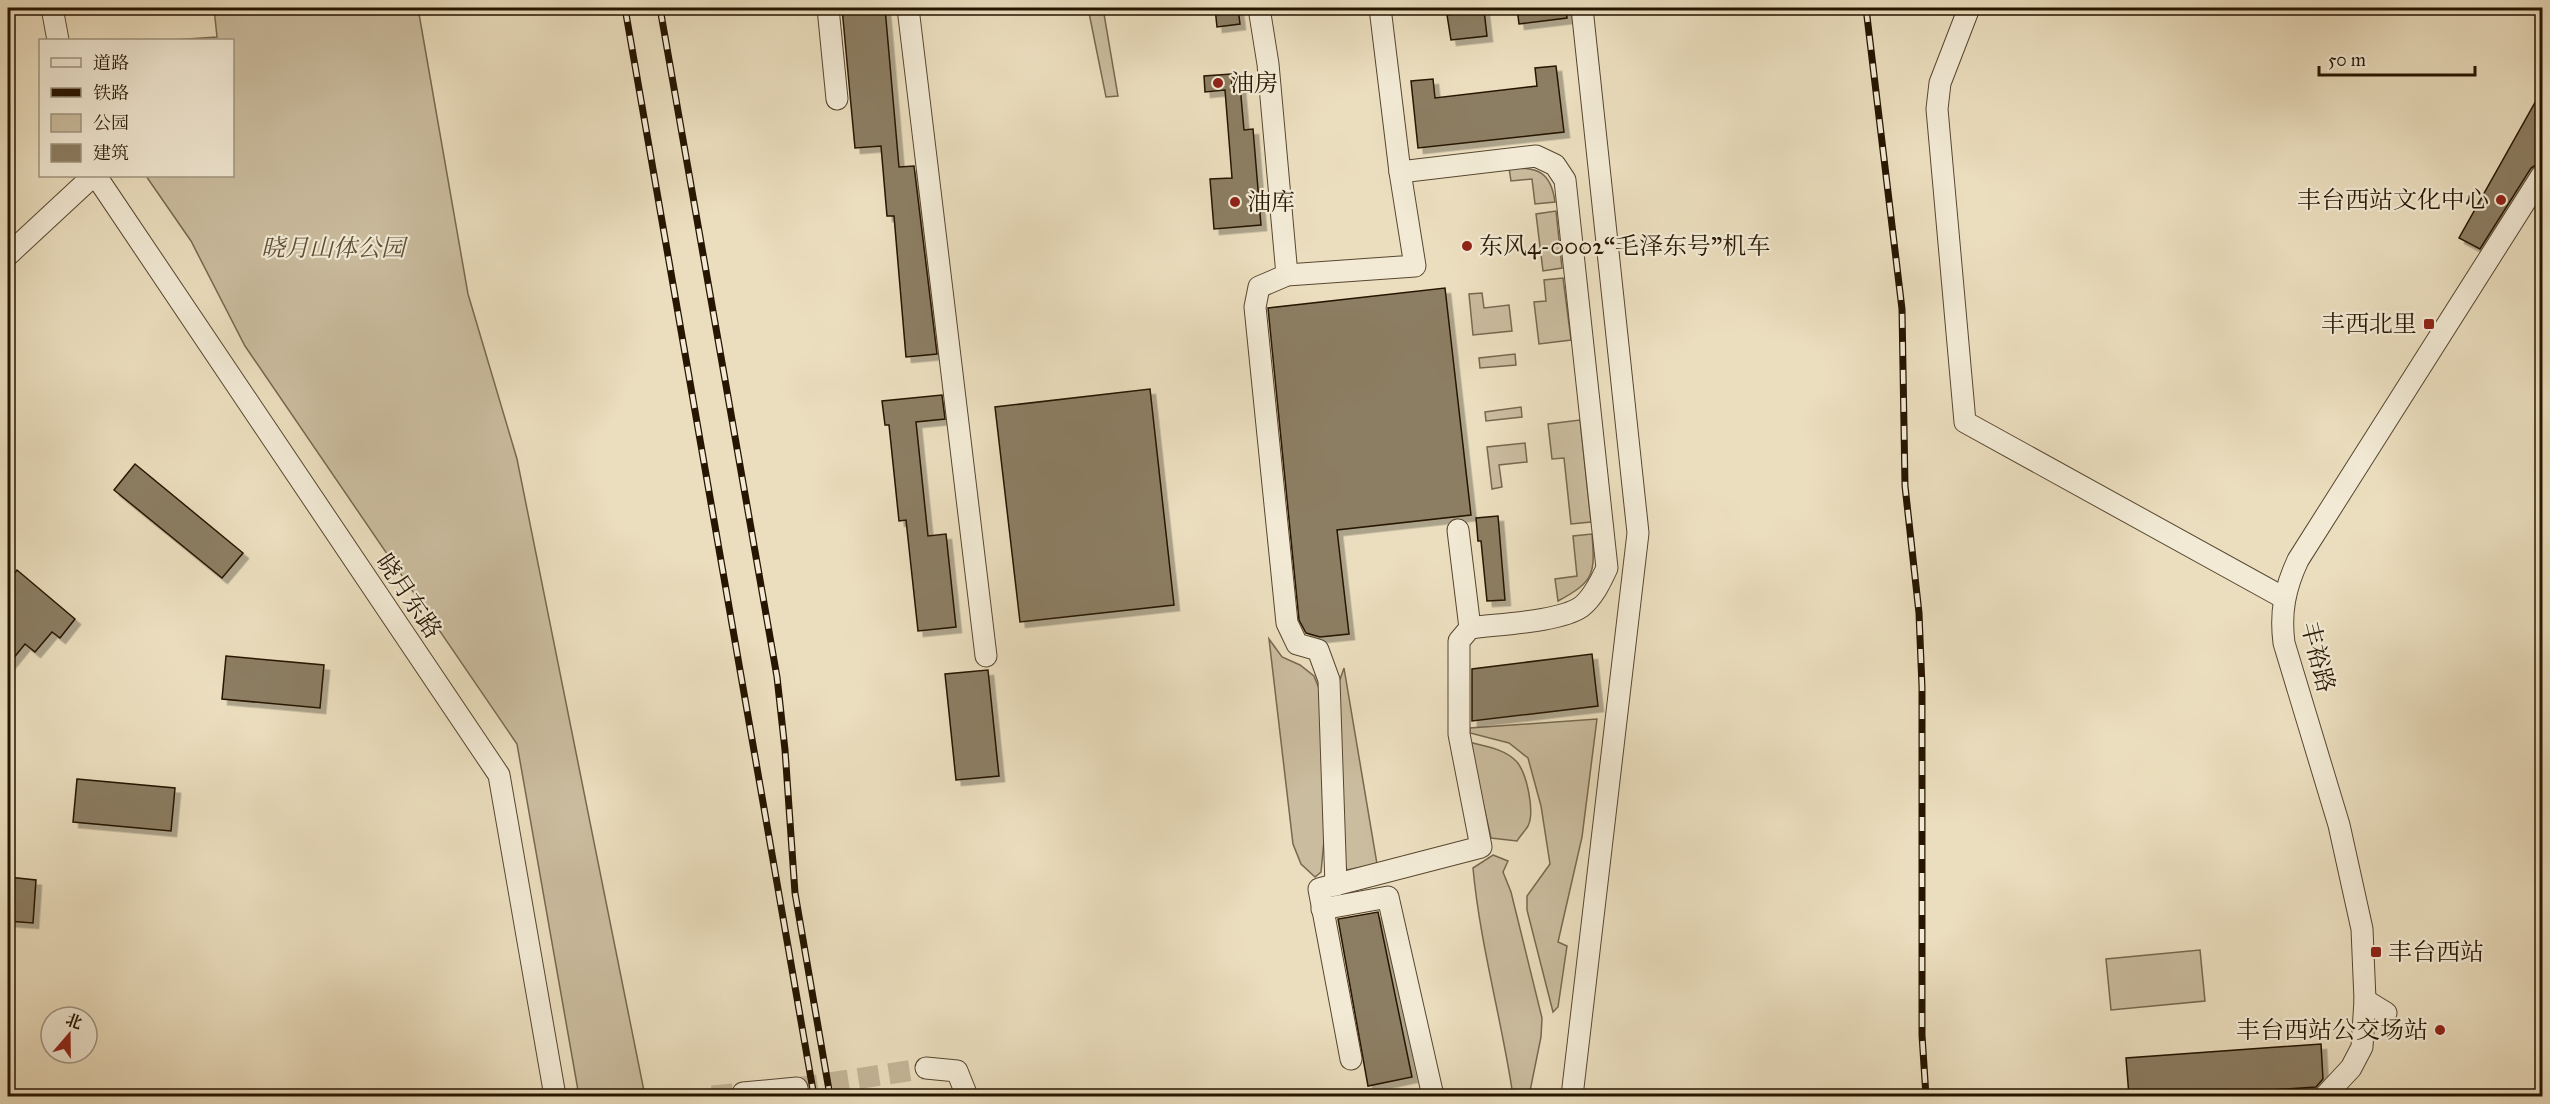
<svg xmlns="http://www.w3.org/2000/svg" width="2550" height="1104" viewBox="0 0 2550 1104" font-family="'IM FELL Great Primer','Noto Serif SC',serif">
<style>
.green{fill:#cabc9e;stroke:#78684f;stroke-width:1.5}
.building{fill:#8c7e63;stroke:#261500;stroke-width:1.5;filter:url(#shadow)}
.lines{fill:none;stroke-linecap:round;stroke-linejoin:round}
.minor-tunnel{stroke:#c4b698;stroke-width:21;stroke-dasharray:21 10;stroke-linecap:butt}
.minor-casing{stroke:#574730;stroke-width:23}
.minor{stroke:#f2ead5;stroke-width:21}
.rail-casing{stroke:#261500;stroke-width:7}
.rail{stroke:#f2ead5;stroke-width:4.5;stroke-dasharray:14;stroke-linecap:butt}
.poi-dot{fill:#8f2418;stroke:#f2ead5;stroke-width:2}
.labels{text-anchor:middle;stroke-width:4.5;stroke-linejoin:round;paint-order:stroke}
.poi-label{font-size:24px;fill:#261500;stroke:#f2ead5;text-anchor:start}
.park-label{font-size:24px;font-style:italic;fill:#5f4f37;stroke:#f2ead5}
.street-label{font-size:24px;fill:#261500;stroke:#f2ead5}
</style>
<defs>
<filter id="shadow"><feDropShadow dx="5.5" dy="5.5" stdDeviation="0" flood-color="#0004"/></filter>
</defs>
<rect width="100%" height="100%" fill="#ebdebe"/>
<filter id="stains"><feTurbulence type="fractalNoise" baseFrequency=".00333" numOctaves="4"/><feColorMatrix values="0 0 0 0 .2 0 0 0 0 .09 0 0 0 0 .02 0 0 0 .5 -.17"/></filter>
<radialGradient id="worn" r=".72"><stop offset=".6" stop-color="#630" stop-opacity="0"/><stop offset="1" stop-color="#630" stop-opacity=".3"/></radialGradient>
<!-- green -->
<g class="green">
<polygon points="214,8 418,8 468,294 517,459 645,1096 579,1096 517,744 245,346 191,241 146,176 232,176 232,40 172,40 217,37"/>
<polygon points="1088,8 1103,8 1118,96 1106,97"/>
<path d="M1509 168C1538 167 1551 172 1555 202L1535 204 1532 179 1511 181Z"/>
<polygon points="1556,211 1562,268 1543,271 1536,214"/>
<polygon points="1563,278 1571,340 1539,344 1534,302 1546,301 1544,280"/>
<polygon points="1482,293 1484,308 1509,305 1512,331 1473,335 1469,294"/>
<polygon points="1515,354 1516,365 1480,368 1479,358"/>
<polygon points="1521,407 1522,417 1486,421 1485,412"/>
<polygon points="1580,420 1591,522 1571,524 1564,458 1552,459 1548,424"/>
<polygon points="1525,443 1527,462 1499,465 1502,487 1492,489 1487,447"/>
<path d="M1592 534C1595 574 1595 581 1558 601L1555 579 1577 576 1573 536Z"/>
<polygon points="1269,639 1282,657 1300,665 1314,676 1320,691 1325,830 1321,872 1315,877 1301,864 1293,844"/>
<polygon points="1344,668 1377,864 1347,870 1340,854 1337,688"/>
<polygon points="1597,719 1582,837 1558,942 1567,946 1558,1007 1553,1012 1527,910 1527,896 1550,864 1541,806 1528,758 1509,743 1470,733 1470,728"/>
<path d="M1469 742C1485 746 1505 749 1517 762 1527 774 1535 812 1528 826 1525 831 1520 836 1517 841L1491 838Z"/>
<path d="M1493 855 1508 861 1503 872 1511 892 1542 1018 1541 1037 1529 1096H1513C1502 1020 1480 945 1473 868Z"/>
<polygon points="2200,950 2205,1001 2111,1010 2106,959"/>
</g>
<!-- building -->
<g class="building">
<polygon points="842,8 885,8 899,167 914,166 937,354 906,357 894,216 887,216 881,146 855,148"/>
<polygon points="1215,8 1238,8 1240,24 1217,27"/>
<polygon points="1517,8 1566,8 1567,18 1519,24"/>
<polygon points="1484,10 1487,36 1451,40 1447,15"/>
<polygon points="1556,66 1564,132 1418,148 1411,81 1433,79 1435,98 1537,86 1535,68"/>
<polygon points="1231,74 1232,85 1240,85 1244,130 1253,129 1261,225 1214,229 1210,179 1232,178 1225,90 1205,92 1204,76"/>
<polygon points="2542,90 2542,161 2531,168 2480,249 2459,238"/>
<polygon points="1445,288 1471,515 1337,530 1349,634 1320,637 1306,633 1299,620 1268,308"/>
<polygon points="1150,389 1174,605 1020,622 995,407"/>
<polygon points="942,395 945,419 916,422 928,536 946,534 956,627 918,631 906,520 899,521 889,425 885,425 882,401"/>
<polygon points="135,464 243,553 222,578 114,490"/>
<polygon points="1498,516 1505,600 1487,601 1481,541 1478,541 1476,518"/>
<polygon points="17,570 75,619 60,638 52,632 35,652 25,644 8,665 8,581"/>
<polygon points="1592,654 1598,706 1472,721 1472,669"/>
<polygon points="226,656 324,665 320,708 222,699"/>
<polygon points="988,670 999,776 956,780 945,674"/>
<polygon points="77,779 175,788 171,831 73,822"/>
<polygon points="8,877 36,880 33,923 8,921"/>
<polygon points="1378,912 1412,1077 1368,1086 1338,919"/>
<polygon points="2321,1044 2323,1079 2316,1087 2180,1096 2129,1096 2126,1058"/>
</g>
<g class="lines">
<!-- minor-tunnel -->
<g class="minor-tunnel">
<polyline points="797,1088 926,1068"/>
<polyline points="712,1096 743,1093"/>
</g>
<!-- minor casing -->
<g class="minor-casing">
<g id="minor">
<polyline points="52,8 58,40"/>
<polyline points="828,8 837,99"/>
<polyline points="908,8 986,656"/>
<polyline points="1259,8 1268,64 1287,275"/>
<polyline points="1969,8 1940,83 1937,109 1965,422 2284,598"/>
<polyline points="96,176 499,775 555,1096"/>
<polyline points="8,255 93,176"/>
<polyline points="1458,530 1470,628"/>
<polyline points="1336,885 1329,680 1318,650 1297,644 1287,623 1255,307 1259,287 1287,275 1415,266 1400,172"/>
<polyline points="1322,909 1388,897 1433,1096"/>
<polyline points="2365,1000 2386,1013"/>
<path d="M1351 1059 1319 889 1481 847 1459 734V641L1470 628C1498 624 1559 622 1581 607 1593 598 1601 581 1607 568L1565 180 1555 165 1536 156 1400 172 1380 8"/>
<polyline points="926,1068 957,1071 967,1096"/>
<polyline points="743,1093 797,1088"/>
<polyline points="1572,1096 1638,533 1582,8"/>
<path d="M2325 1096 2351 1068 2362 1047 2365 1000 2362 929 2339 825 2284 643C2280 612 2285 588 2298 560L2542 175"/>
</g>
</g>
<!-- minor -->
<use href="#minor" class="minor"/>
<!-- rail casing -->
<g class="rail-casing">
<g id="rail">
<polyline points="625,8 814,1096"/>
<polyline points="660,8 777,677 785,750 795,893 830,1096"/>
<polyline points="1866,8 1902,309 1905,486 1919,613 1922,687 1922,1035 1926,1096"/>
</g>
</g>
<!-- rail -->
<use href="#rail" class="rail"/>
</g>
<!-- markers -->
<g class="poi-dot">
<circle cx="1218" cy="83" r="6"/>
<circle cx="2501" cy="200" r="6"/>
<circle cx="1235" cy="202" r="6"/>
<circle cx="1467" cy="246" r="6"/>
<rect x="2423" y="318" width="12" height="12" rx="3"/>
<rect x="2370" y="946" width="12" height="12" rx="3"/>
<circle cx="2440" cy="1030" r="6"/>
</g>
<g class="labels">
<!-- poi labels -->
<g class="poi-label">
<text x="1230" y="91">油房</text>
<text x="2489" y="208" text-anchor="end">丰台西站文化中心</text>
<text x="1247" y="210">油库</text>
<text x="1479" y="254">东风4-0002“毛泽东号”机车</text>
<text x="2417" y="332" text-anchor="end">丰西北里</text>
<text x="2388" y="960">丰台西站</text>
<text x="2428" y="1038" text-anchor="end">丰台西站公交场站</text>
</g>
<!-- park labels -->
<g class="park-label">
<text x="333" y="256">晓月山体公园</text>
</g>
<!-- street labels -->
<g class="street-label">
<text transform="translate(409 596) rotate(56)" y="8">晓月东路</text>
<text transform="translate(2318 657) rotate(76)" y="8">丰裕路</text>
</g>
</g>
<!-- margin -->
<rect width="2550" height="1104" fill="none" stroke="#ebdebe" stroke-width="30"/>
<rect x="9" y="9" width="2532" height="1086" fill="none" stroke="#261500" stroke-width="3"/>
<rect x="15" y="15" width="2520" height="1074" fill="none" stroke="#261500" stroke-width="1.5"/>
<!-- legend -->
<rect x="39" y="39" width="195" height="138" fill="#f2ead5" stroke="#a09580" stroke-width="1.5"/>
<rect x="51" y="58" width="30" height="9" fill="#f2ead5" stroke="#a09580" stroke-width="1.5"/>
<text x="93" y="69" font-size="18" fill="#261500">道路</text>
<rect x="51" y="88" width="30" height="9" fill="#261500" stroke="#a09580" stroke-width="1.5"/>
<text x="93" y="99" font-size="18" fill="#261500">铁路</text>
<rect x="51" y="114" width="30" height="18" fill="#cabc9e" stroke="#a09580" stroke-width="1.5"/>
<text x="93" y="129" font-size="18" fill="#261500">公园</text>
<rect x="51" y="144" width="30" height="18" fill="#8c7e63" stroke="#a09580" stroke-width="1.5"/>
<text x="93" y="159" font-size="18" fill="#261500">建筑</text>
<!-- north arrow -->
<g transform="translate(69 1035) rotate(20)"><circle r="28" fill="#f2ead5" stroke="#a09580" stroke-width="1.5"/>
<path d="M0-4.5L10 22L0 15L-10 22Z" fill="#8f2418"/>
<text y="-9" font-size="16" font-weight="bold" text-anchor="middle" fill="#261500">北</text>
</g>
<!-- scale -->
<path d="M2319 66v9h156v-9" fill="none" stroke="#261500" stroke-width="3"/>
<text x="2328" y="66" font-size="18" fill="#261500" stroke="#f2ead5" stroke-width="4.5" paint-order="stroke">50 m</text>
<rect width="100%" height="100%" filter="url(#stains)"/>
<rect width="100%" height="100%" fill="url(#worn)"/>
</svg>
